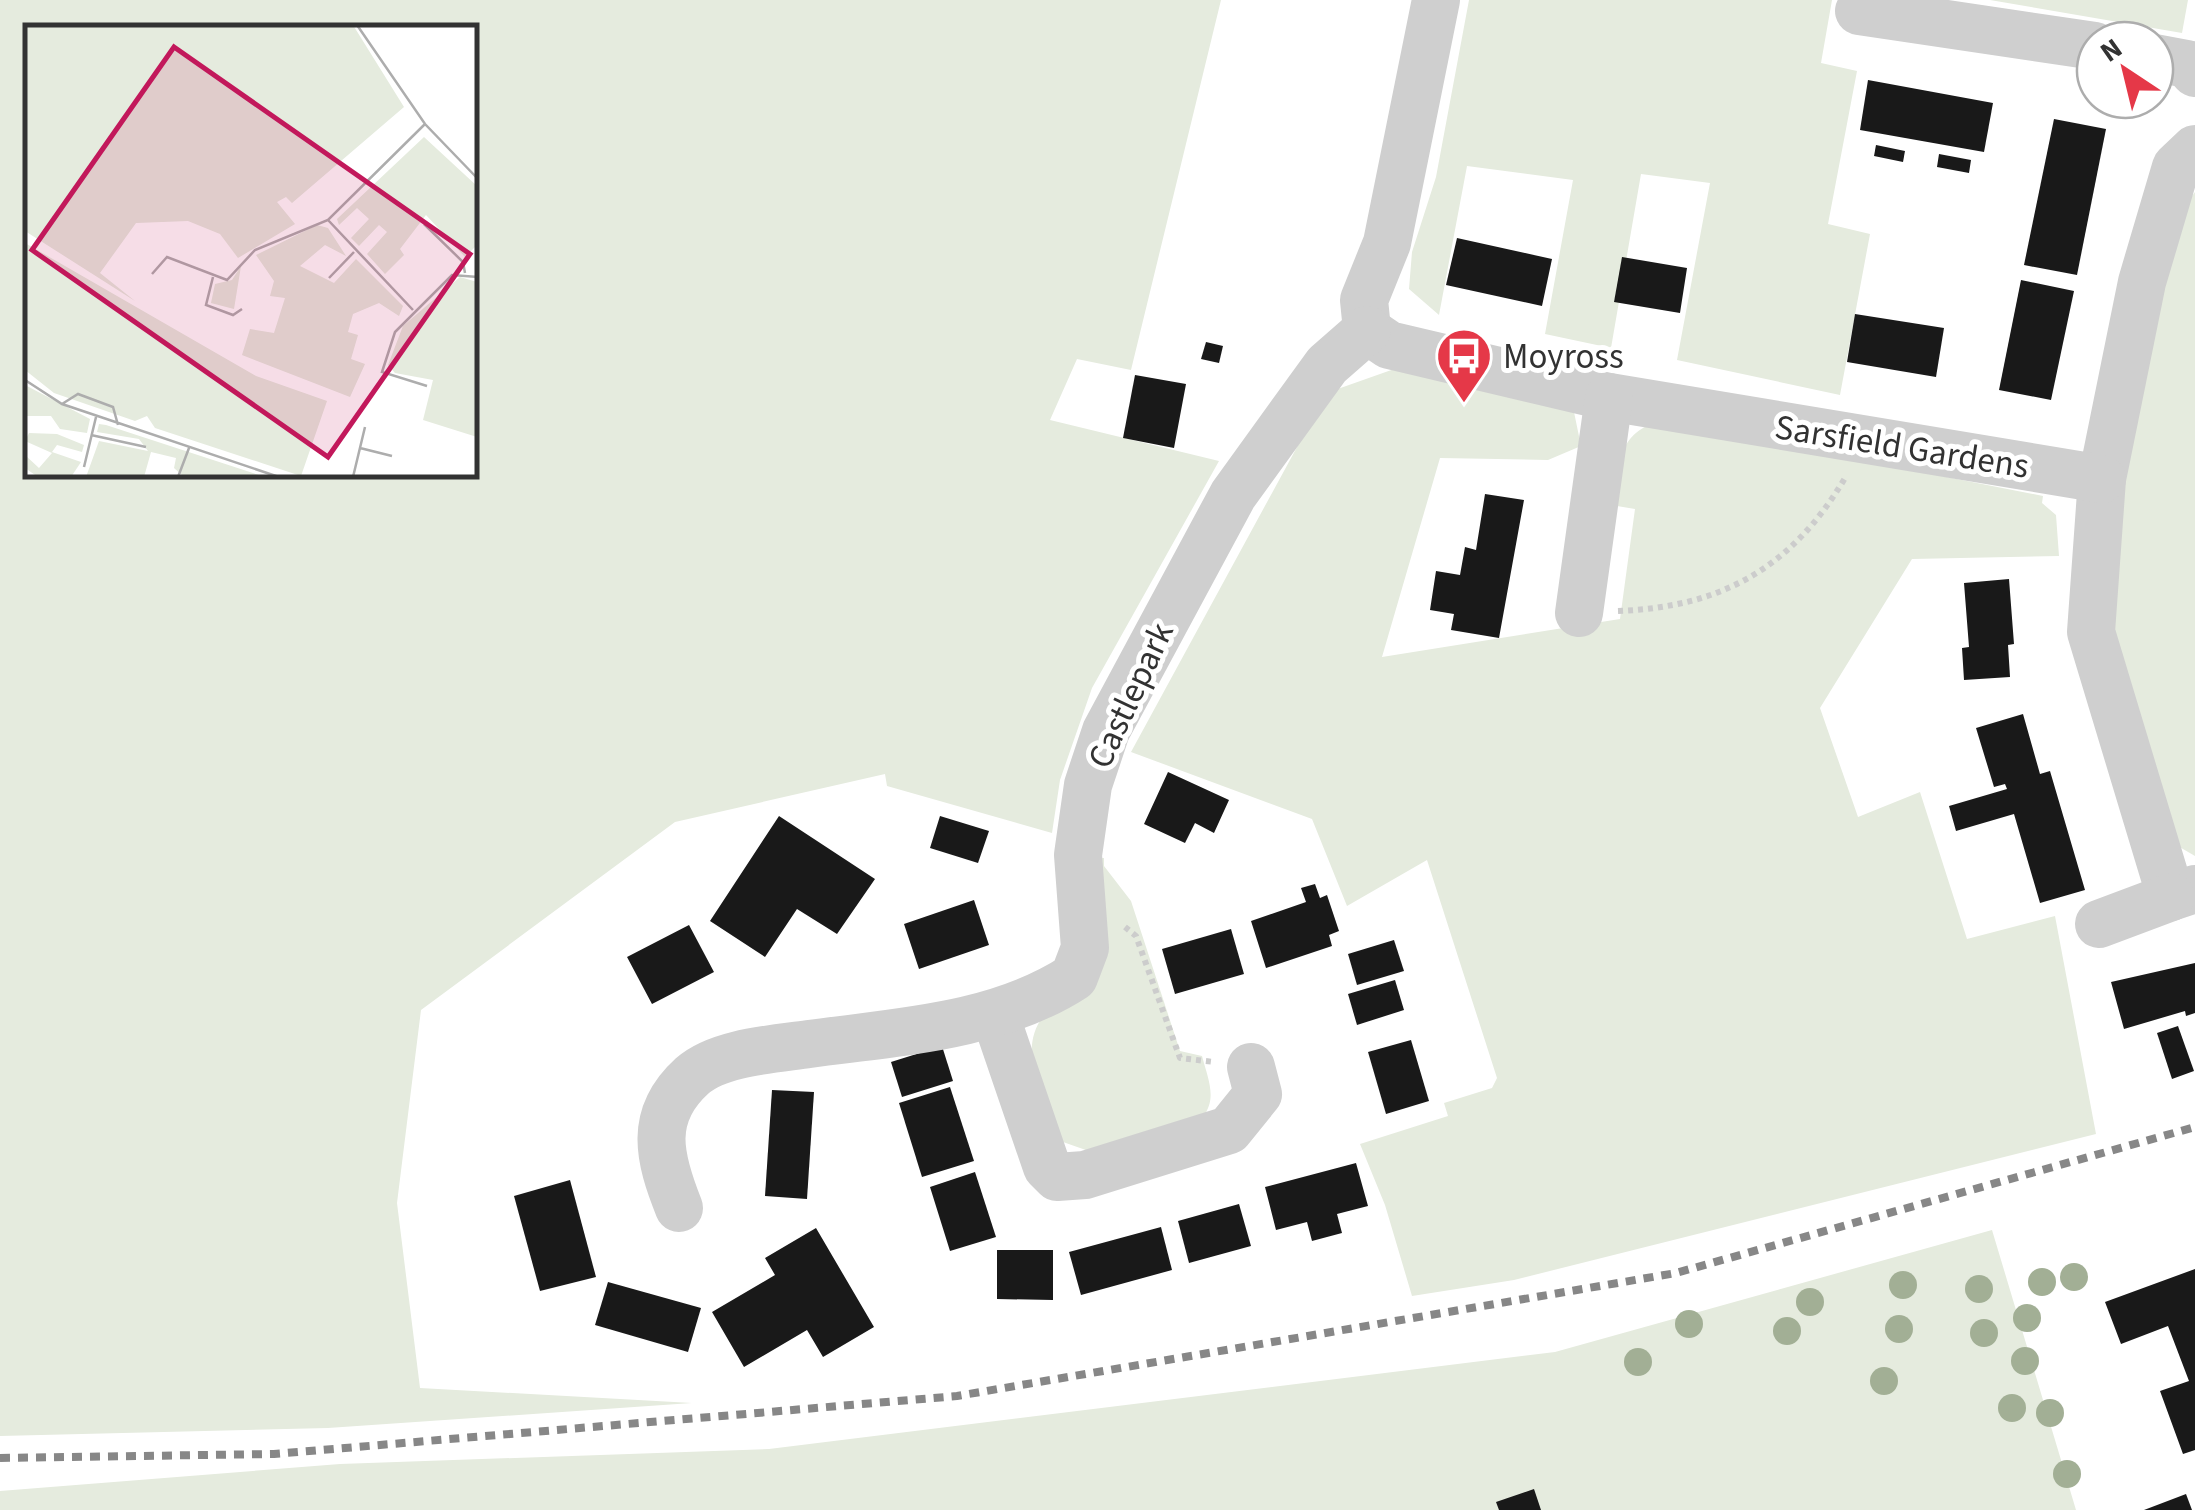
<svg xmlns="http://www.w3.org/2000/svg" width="2195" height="1510" viewBox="0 0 2195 1510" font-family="'Source Sans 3',sans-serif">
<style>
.green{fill:#e5ebde;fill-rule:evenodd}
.building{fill:#191919}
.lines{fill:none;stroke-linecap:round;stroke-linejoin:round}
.path{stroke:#ccc;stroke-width:6;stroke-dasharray:5 5;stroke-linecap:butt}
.minor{stroke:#cfcfcf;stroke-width:48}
.rail{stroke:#878787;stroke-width:8;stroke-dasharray:10 8;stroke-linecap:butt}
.tree{fill:#a2af95}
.labels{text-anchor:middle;stroke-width:10;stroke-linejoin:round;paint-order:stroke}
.poi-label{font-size:35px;fill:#323232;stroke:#fff;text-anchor:start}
.street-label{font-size:35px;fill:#323232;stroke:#fff}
.inset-road{fill:none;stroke:#adadad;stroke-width:2.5}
.view{fill:#c2185b;fill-opacity:0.15;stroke:#c2185b;stroke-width:5}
.inset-edge{fill:none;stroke:#323232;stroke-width:5}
</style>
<rect width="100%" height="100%" fill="#fff"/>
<!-- green -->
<g class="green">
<path d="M0 0H1221L1131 370 1077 359 1050 420 1219 461 1092 688 1060 780 1052 833 887 786 885 774 675 822 421 1010 397 1203 420 1388 692 1403 328 1428 0 1436ZM28 28H475V475H28Z"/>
<polygon points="1469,0 1832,0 1821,63 1857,71 1828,224 1870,234 1840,395 1677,360 1710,183 1641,174 1611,348 1545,334 1573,180 1467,166 1439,315 1409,289 1412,252 1436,177"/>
<polygon points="1990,0 2188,0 2182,33"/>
<polygon points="2195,192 2195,856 2171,842 2111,627 2117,515 2179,213"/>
<path d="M1397 368 1574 412 1581 446 1548 460 1440 458 1382 657 1620 619 1635 509 1611 505C1617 468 1618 430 1662 421L2043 496 2042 503 2056 515 2059 556 1912 559 1820 708 1858 817 1920 792 1967 939 2055 916 2096 1134 1514 1280 1412 1296 1385 1205 1360 1144 1448 1116 1444 1103 1492 1088 1497 1078 1427 860 1347 906 1312 819 1131 752 1309 425 1332 391Z"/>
<path d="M1097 858H1104V866L1131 901 1180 1051 1202 1056C1208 1079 1218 1099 1202 1118L1100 1155 1063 1142C1047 1102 1013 1052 1045 1014Z"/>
<polygon points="1992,1230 2076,1510 0,1510 0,1491 340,1464 769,1449 1555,1352"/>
</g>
<!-- building -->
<g class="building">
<polygon points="1868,80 1993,103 1984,152 1860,130"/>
<polygon points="2054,119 2106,129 2077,275 2024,265"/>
<polygon points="1876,145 1905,151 1903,162 1874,156"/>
<polygon points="1939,154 1971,160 1969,173 1937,167"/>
<polygon points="1457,238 1552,259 1542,306 1446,285"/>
<polygon points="1622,257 1687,268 1680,313 1614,302"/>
<polygon points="2021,280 2074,291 2051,400 1999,390"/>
<polygon points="1855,314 1944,328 1936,377 1847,362"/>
<polygon points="1206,342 1223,346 1219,363 1201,359"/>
<polygon points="1135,375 1186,384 1174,448 1123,438"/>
<polygon points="1485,494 1524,500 1499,638 1451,630 1454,614 1430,610 1436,571 1460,575 1465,547 1476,550"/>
<polygon points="2009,579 2014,644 2008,645 2010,677 1964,680 1962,648 1969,647 1964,583"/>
<polygon points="2023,714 2040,774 2050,771 2085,890 2040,903 2014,814 1956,831 1949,806 2007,789 2005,784 1994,787 1976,728"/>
<polygon points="1168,772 1229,800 1214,833 1195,823 1185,843 1144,824"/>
<polygon points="779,816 875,879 837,934 797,909 765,957 710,921"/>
<polygon points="940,816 989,831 978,863 930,848"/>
<polygon points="1315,884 1320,898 1327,895 1339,931 1329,935 1332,946 1266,968 1251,921 1306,902 1301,888"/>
<polygon points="974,900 989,945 919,969 904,924"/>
<polygon points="689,925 714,972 652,1004 627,957"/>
<polygon points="1231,929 1244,974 1175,994 1162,949"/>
<polygon points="1394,940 1404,971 1357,985 1348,954"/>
<polygon points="2195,963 2195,1013 2186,1016 2185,1011 2124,1029 2111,982"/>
<polygon points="1395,980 1404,1010 1357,1025 1348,994"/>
<polygon points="2178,1026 2194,1071 2172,1079 2157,1033"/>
<polygon points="1411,1040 1429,1101 1386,1114 1368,1052"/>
<polygon points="942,1046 953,1081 902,1097 891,1062"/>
<polygon points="950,1087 974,1161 922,1177 899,1103"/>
<polygon points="772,1090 814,1092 807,1199 765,1196"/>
<polygon points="1356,1163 1368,1206 1337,1214 1342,1233 1312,1241 1307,1222 1276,1230 1265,1187"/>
<polygon points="975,1172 996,1237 950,1251 930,1187"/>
<polygon points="570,1180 596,1277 540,1291 514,1196"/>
<polygon points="1239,1204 1251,1246 1189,1263 1178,1221"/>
<polygon points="1161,1227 1172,1270 1081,1295 1069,1252"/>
<polygon points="816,1228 874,1327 823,1357 807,1330 744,1367 712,1312 775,1275 765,1258"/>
<polygon points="997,1250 1053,1250 1053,1300 997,1299"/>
<polygon points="2195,1269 2195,1450 2183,1454 2160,1391 2189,1381 2168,1326 2121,1344 2105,1302"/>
<polygon points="608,1282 701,1308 688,1352 595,1325"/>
<polygon points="1534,1489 1541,1510 1499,1510 1496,1502"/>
<polygon points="2186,1494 2192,1510 2144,1510"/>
</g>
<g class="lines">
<!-- path -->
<g class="path">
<path d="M1618 611C1721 607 1791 569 1845 478"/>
<polyline points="1125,927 1136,936 1180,1058 1214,1062"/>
</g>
<!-- minor -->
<g class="minor">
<polyline points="1859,11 2095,46"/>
<polyline points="2155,58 2187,64 2195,73"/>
<polyline points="2195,149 2176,167 2142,282 2102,479 2091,632 2171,897 2195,889"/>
<polyline points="1367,330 1389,345 1609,397 2102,479"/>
<polyline points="1367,330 1364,300 1387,243 1436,0"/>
<polyline points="1579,613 1609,397"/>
<polyline points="2099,924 2171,897"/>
<polyline points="995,1015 1047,1167 1057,1177 1085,1175 1229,1130 1258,1094 1251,1067"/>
<path d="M679 1208C659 1158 648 1116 692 1076 719 1052 775 1049 809 1044 898 1032 997 1027 1074 977L1085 948 1078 855 1088 785 1106 731 1233 495 1327 365 1367 330"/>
</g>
<!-- rail -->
<polyline class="rail" points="0,1458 274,1454 957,1396 1676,1273 2195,1127"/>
</g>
<!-- trees -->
<g class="tree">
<circle cx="2074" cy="1277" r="14"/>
<circle cx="2042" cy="1282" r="14"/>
<circle cx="1903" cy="1285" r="14"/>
<circle cx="1979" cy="1289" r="14"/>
<circle cx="1810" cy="1302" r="14"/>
<circle cx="2027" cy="1318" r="14"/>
<circle cx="1689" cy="1324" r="14"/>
<circle cx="1899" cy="1329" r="14"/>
<circle cx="1787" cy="1331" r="14"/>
<circle cx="1984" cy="1333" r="14"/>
<circle cx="2025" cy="1361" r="14"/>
<circle cx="1638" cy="1362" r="14"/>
<circle cx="1884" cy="1381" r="14"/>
<circle cx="2012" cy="1408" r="14"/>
<circle cx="2050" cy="1413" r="14"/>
<circle cx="2067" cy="1474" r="14"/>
</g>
<!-- icons -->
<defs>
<g id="bus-pin" transform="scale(2.875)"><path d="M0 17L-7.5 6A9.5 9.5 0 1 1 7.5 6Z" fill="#e53848" stroke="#fff"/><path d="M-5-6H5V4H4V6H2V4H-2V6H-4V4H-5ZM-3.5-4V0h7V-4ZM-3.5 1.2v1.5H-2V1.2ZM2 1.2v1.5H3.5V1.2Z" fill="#fff"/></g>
</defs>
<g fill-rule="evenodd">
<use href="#bus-pin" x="1464" y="356"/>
</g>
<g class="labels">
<!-- poi labels -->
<g class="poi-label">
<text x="1503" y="368">Moyross</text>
</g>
<!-- street labels -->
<g class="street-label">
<text transform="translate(1902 446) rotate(9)" y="12">Sarsfield Gardens</text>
<text transform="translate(1130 695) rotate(-65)" y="12">Castlepark</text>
</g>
</g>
<!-- overview -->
<g transform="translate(25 25)">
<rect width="452" height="452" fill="#fff"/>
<path d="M0 0H328L379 82 267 178 261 172 252 177 270 199 213 233 195 209 163 196 111 198 75 248 110 276 0 206ZM399 112 452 161V220L440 232 401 190 375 224 379 230 360 249 342 229 362 207 354 200 334 221 326 213 344 194 332 183 314 200 312 194ZM292 200 303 203 321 231 300 220 275 241 309 258 331 234 378 281 374 291 354 278 328 289 323 307 333 310 326 334 340 339 325 372 217 330 225 304 249 308 260 273 245 271 249 256 231 230ZM0 218 231 351 302 376 276 451 130 403 122 391 110 396 29 368 0 345ZM216 241 209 284 186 278 190 259 207 255ZM435 252 452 257V412L398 395 408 355 370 348 363 340 378 301ZM0 360 65 394 62 408 35 404 26 391H2ZM74 399 81 400 240 452H159L149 443 151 433 126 427 119 452H61L74 416 123 426 114 414 72 407ZM4 408 32 409 59 420 57 427 32 420 27 427 56 437 46 452H13L0 443V430L14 443 27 428 0 416Z" fill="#e5ebde"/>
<path class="inset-road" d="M332 0 400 99 453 154M303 195 388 285M399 199 438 237 440 248M127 249 142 232 202 255 230 225 303 195 400 99M188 252 181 280 208 290 217 284M304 253 329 227M0 355 37 379 254 452M402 361 357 347 370 307 427 250 453 252M37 379 53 369 88 382 93 400M66 410 121 422M335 423 367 431M59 442 71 392M153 452 164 423M328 452 340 402"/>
<path class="view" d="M149 22 445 229 303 432 7 225Z"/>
<rect width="452" height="452" class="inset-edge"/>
</g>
<!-- north arrow -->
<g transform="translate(2125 70) rotate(325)"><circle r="48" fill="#ffffff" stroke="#adadad" stroke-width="2.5"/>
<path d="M0-8L18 38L0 25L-18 38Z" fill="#e53848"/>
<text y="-15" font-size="28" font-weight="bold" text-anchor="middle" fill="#323232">N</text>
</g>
</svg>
